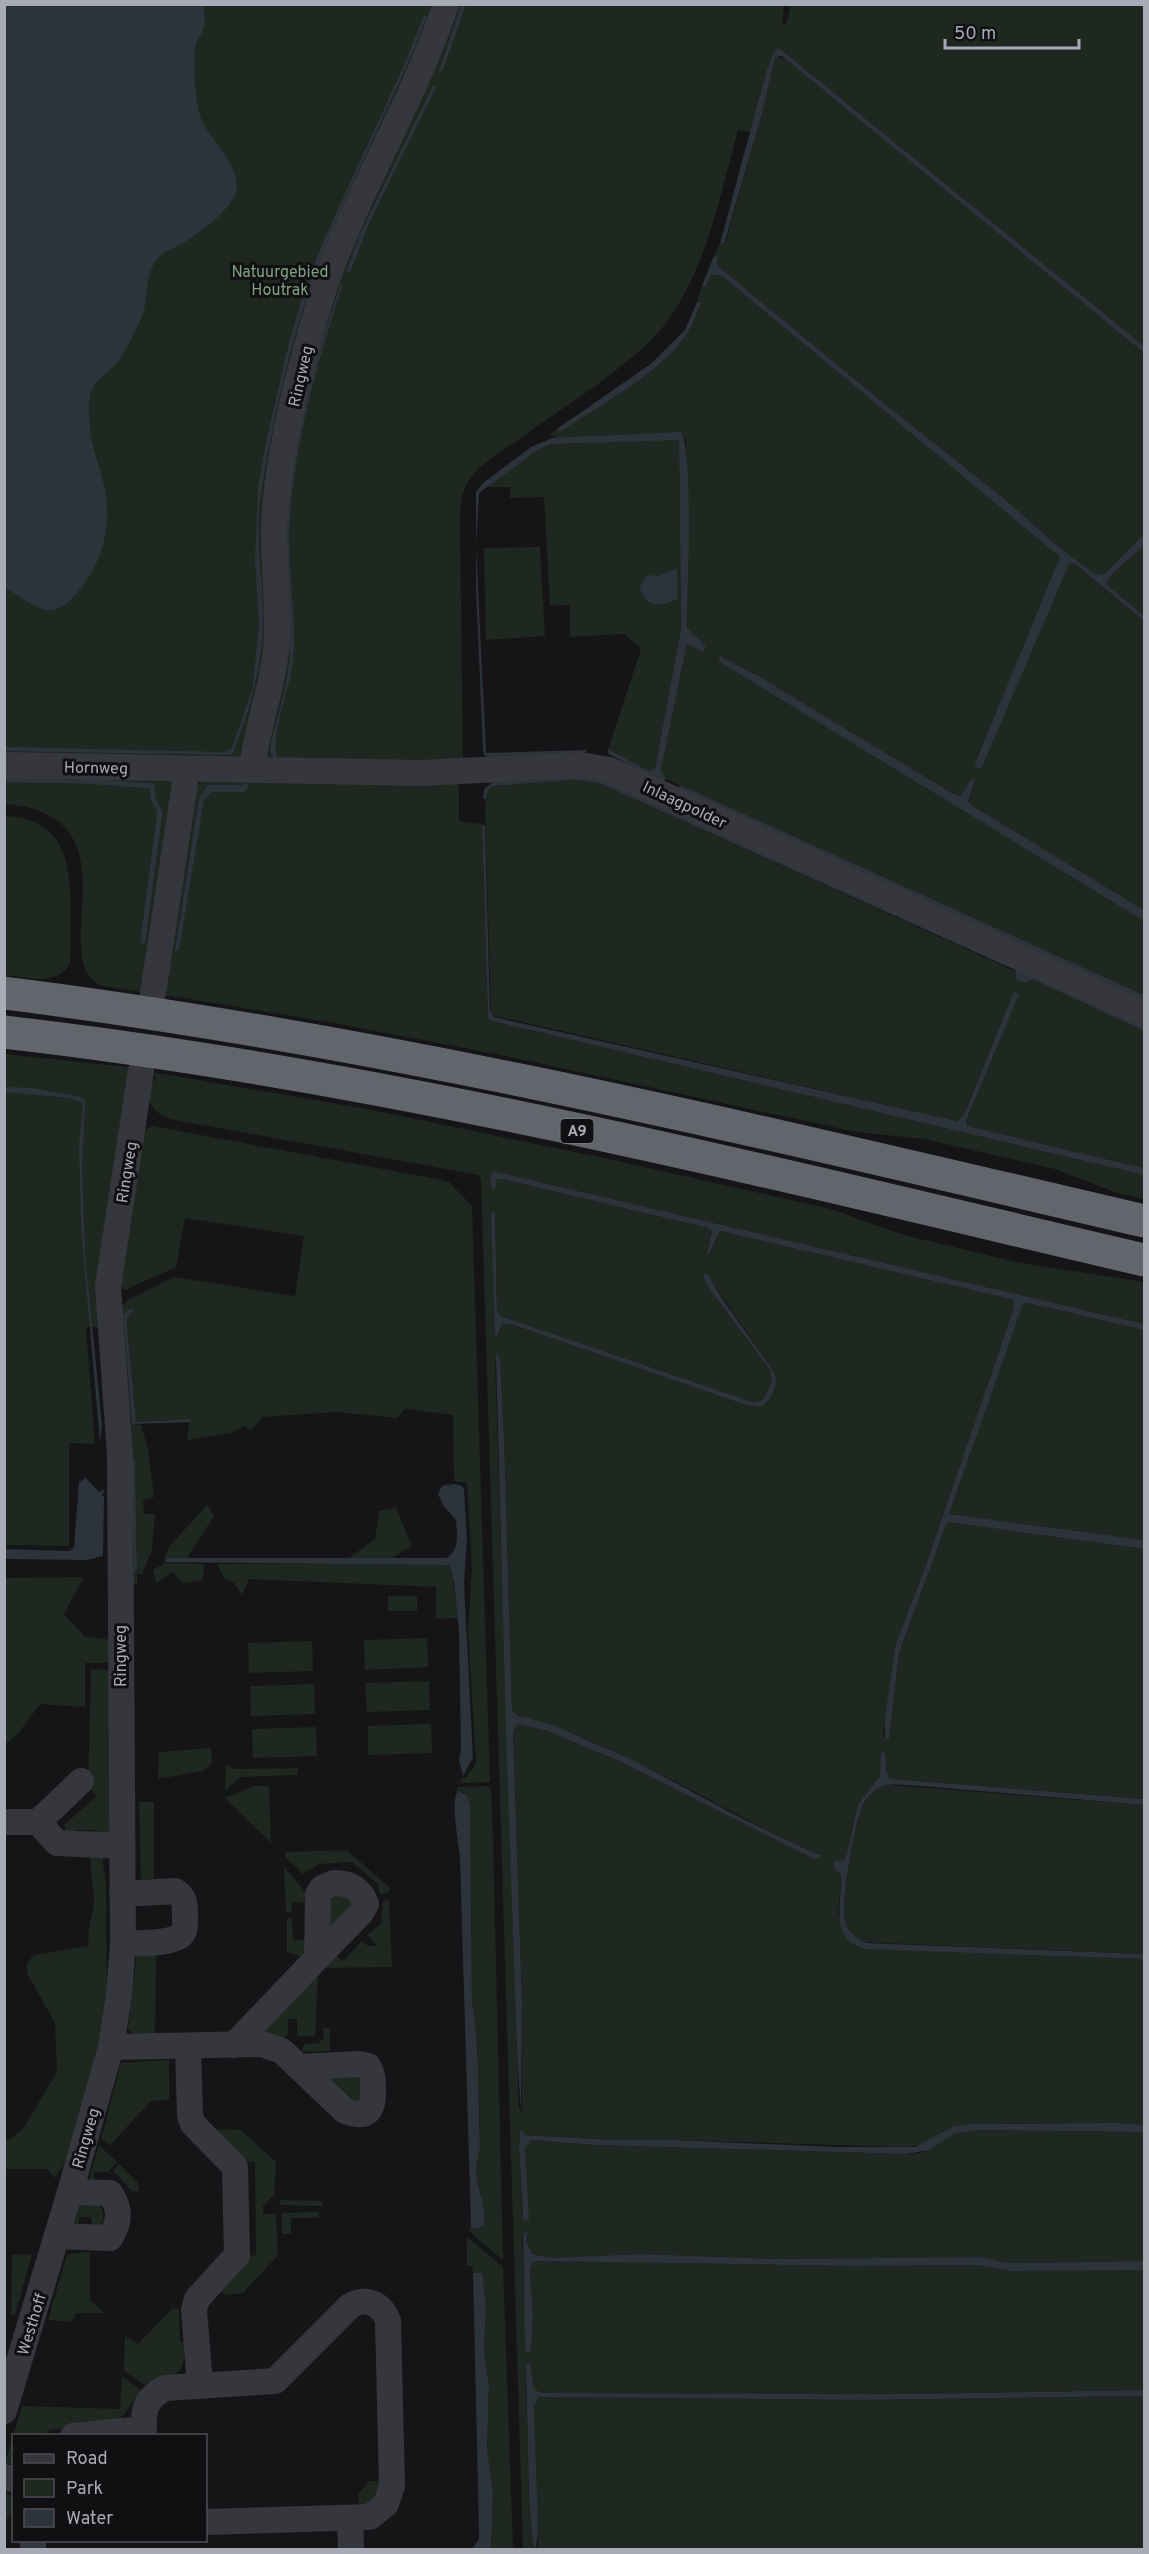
<svg xmlns="http://www.w3.org/2000/svg" width="1149" height="2554" viewBox="0 0 1149 2554" font-family="Overpass,sans-serif">
<style>
.green{fill:#1f2721;fill-rule:evenodd}
.water{fill:#2c333a}
.lines{fill:none;stroke-linecap:round;stroke-linejoin:round}
.stream{stroke:#2c333a;stroke-width:5}
.minor{stroke:#36373c;stroke-width:26}
.highway{stroke:#63656c;stroke-width:33}
.labels{text-anchor:middle;stroke-width:6;stroke-linejoin:round;paint-order:stroke}
.shield{fill:#101012;stroke:#7a7c85;stroke-width:1.5}
.shield-label{font-size:15px;font-weight:bold;fill:#a8abb6}
.park-label{font-size:16px;fill:#7fa083;stroke:#101012}
.street-label{font-size:16px;fill:#a8abb6;stroke:#101012}
</style>
<rect width="100%" height="100%" fill="#151517"/>
<!-- green -->
<g class="green">
<path d="M5 5H784L782 25 786 24 791 5H1144V346L779 48 766 72 750 132 738 130C719 200 702 293 646 345 608 380 561 409 519 439 503 451 484 461 472 476 462 489 460 503 460 519L463 762H394L241 756 237 760 5 759Z"/>
<polygon points="775,56 787,59 1144,353 1144,534 1103,575 1094,575 1056,545 1007,501 870,392 718,266 715,262 720,255 713,258 720,244 725,244 762,114"/>
<path d="M710 275H721L726 279 1061 557 974 766 994 739 1017 680 1069 564 1074 563 1144 621V910L971 805 968 801 975 781 971 779 961 797 957 796 760 677 722 656 718 660 1144 921V995L666 779 661 770 687 644 703 652 706 646 687 628 688 526 686 439 556 438 549 434 557 429 560 432C597 407 660 373 685 337 692 327 696 315 702 304L697 302 702 286 706 287Z"/>
<polygon points="679,439 681,629 655,768 649,771 608,749 641,649 624,634 570,637 570,605 550,606 544,497 510,498 510,487 486,487 539,449 553,444"/>
<polygon points="1144,546 1144,616 1106,584 1113,573"/>
<polygon points="540,547 545,636 486,640 484,548"/>
<path d="M4 772 171 778 173 782 141 992 103 986C42 962 143 815 5 804Z"/>
<polygon points="205,779 456,782 459,785 459,821 482,824 488,1019 492,1021 1144,1175 1144,1199 1120,1194 1055,1169 924,1139 856,1132 515,1058 345,1025 159,994 197,785"/>
<polygon points="576,780 601,784 1015,971 1018,980 1025,983 1029,979 1034,980 1144,1031 1144,1168 967,1126 966,1121 1018,994 1014,993 964,1115 957,1121 491,1015 485,806 488,790 493,786"/>
<path d="M5 816C65 818 71 864 71 913 70 930 71 947 70 964 56 987 27 977 5 975Z"/>
<polygon points="5,1054 136,1068 102,1328 86,1327 95,1444 69,1443 69,1546 5,1545"/>
<path d="M152 1072 372 1110 604 1158 831 1209 900 1234 1016 1262 1144 1282V1324L493 1171 490 1178V1189L492 1190 497 1179H502L708 1228 712 1232 708 1248 709 1257 720 1231 1014 1300V1307L926 1565 896 1643 883 1737 889 1738 899 1653 947 1522 1144 1549V1799L891 1779 887 1774 886 1754 880 1776 858 1804 846 1857 843 1860 836 1861 833 1867 841 1875V1881L838 1915 854 1943 919 1950 1144 1959V2125L1019 2123 954 2126 922 2145 905 2147 673 2140H613L526 2135 520 2131 519 2135 522 2216 527 2221 525 2149 531 2140 596 2145 906 2154 921 2153 954 2134 978 2130 1144 2132V2261L1026 2263H1006L982 2257 777 2259 640 2254 551 2258 532 2254 526 2241 528 2235 523 2233 522 2235 526 2351 531 2352 533 2318 530 2268 534 2261 855 2266 978 2265 1009 2271 1144 2270V2390L912 2394 542 2393 534 2389 530 2363 526 2365V2378L529 2497 533 2545 536 2548 538 2545 534 2406 539 2397 861 2400 1144 2396V2549H523L481 1179 479 1175 169 1119C146 1108 147 1098 148 1074L157 1081ZM492 1212 495 1217 497 1310 499 1316 753 1402 762 1401 772 1382 770 1370 717 1300 706 1273 774 1372C772 1390 774 1403 753 1407L511 1324H502L499 1334H495ZM495 1358 500 1359 504 1437 512 1711C519 1718 562 1730 576 1735 659 1768 736 1818 818 1854L814 1859 617 1760 545 1730 517 1724 513 1732 522 2002V2111L519 2108 517 2051Z"/>
<path d="M152 1126 437 1179 449 1182 472 1206 490 1782 460 1783 461 1778H465L476 1764 468 1628 472 1569 467 1483 454 1481 453 1415 405 1409 397 1418 336 1412 262 1417 251 1431 244 1426 232 1433 187 1440 190 1419 136 1422 127 1324V1318L133 1311 122 1321 132 1424 141 1425 148 1449 154 1497 143 1500 144 1514H155L152 1550 142 1574H137V1584L131 1586 117 1311 128 1300 174 1277 295 1296 304 1236 185 1218 176 1267 125 1290 116 1282 141 1132ZM133 1459H135L137 1568H133Z"/>
<polygon points="1028,1303 1144,1330 1144,1540 949,1514 1017,1319 1023,1304"/>
<polygon points="207,1505 214,1516 187,1558 165,1558 168,1548"/>
<polygon points="396,1508 412,1546 390,1559 349,1558 375,1539 379,1511"/>
<polygon points="165,1563 205,1564 202,1580 183,1583 172,1572 156,1583 153,1570"/>
<polygon points="446,1563 450,1565 452,1571 458,1618 436,1619 436,1587 249,1579 242,1595 234,1583 224,1578 217,1564"/>
<polygon points="84,1577 64,1614 84,1636 112,1640 111,1663 85,1663 85,1707 40,1704 17,1735 5,1744 5,1578"/>
<rect x="388" y="1596" width="29" height="15"/>
<polygon points="427,1638 428,1667 365,1670 364,1640"/>
<polygon points="312,1641 313,1671 249,1673 248,1643"/>
<polygon points="91,1669 113,1670 111,1827 106,1837 95,1838 94,1830 75,1830 74,1837 61,1835 66,1829 64,1825 97,1796 88,1786"/>
<polygon points="429,1681 430,1710 367,1712 365,1683"/>
<polygon points="314,1684 315,1714 251,1716 250,1686"/>
<polygon points="431,1724 432,1753 368,1755 368,1726"/>
<polygon points="316,1727 317,1756 253,1758 252,1729"/>
<polygon points="211,1748 212,1763 203,1771 158,1779 159,1752"/>
<polygon points="226,1764 234,1769 298,1768 297,1775 240,1777 225,1791"/>
<path d="M891 1785 1144 1805V1954L862 1942C855 1937 847 1930 845 1921 840 1903 855 1818 865 1802 872 1791 879 1787 891 1785Z"/>
<polygon points="254,1786 269,1786 271,1843 225,1798"/>
<path d="M487 1786 491 1790 493 1837 503 2260 468 2230 471 2226 474 2229 484 2225C486 2202 477 2192 476 2171 476 2162 480 2154 480 2144 479 2097 480 2049 472 2002L470 1805 467 1795 463 1792 456 1793 458 1787Z"/>
<polygon points="139,1802 154,1802 154,1880 141,1879"/>
<polygon points="347,1850 390,1888 388,1893 380,1894 378,1884 352,1862 319,1864 303,1874 285,1857 285,1852"/>
<path d="M90 1854 102 1856 106 1883 107 2004 88 2092 68 2158 55 2178 47 2169H5L4 2143 23 2129 57 2072 55 2023 27 1973V1963L34 1955 89 1946C86 1930 94 1914 94 1898 93 1883 90 1869 90 1854Z"/>
<polygon points="284,1867 306,1893 304,1903 292,1902 291,1913 286,1912"/>
<polygon points="329,1891 353,1900 353,1909 323,1940"/>
<polygon points="389,1900 392,1967 317,1968 332,1952 343,1961 362,1941 368,1946 377,1946 367,1935 381,1924 383,1901"/>
<polygon points="287,1918 292,1918 293,1939 306,1940 305,1958 287,1952"/>
<polygon points="137,1954 156,1954 155,2034 132,2033 128,2029"/>
<polygon points="318,1975 315,2036 297,2036 297,2019 288,2019 288,2034 281,2042 262,2035 310,1976"/>
<polygon points="323,2028 330,2028 330,2051 301,2052 305,2044 319,2043 324,2037"/>
<polygon points="169,2060 169,2100 151,2101 110,2145 101,2139 121,2063"/>
<polygon points="314,2071 363,2076 362,2102 358,2105"/>
<polygon points="205,2129 241,2130 276,2162 274,2195 263,2206 263,2214 276,2214 278,2255 243,2293 227,2295 215,2288 248,2256 256,2255 255,2162 239,2163"/>
<polygon points="99,2145 117,2162 108,2172 94,2172 94,2186 88,2183"/>
<polygon points="119,2164 138,2183 139,2191 132,2191 113,2171"/>
<path d="M81 2200 97 2202C105 2212 105 2217 100 2229L93 2231 91 2217H79V2232L73 2230Z"/>
<polygon points="280,2200 322,2201 322,2206 280,2205"/>
<polygon points="319,2212 319,2218 291,2218 291,2234 282,2234 282,2213"/>
<polygon points="467,2237 503,2267 513,2549 491,2549 493,2492 487,2448 489,2384 484,2353 486,2305 482,2274 473,2273 472,2266 467,2266"/>
<polygon points="90,2252 90,2300 104,2313 76,2313 72,2322 48,2320 67,2254"/>
<polygon points="32,2254 15,2315 11,2315 12,2255"/>
<path d="M173 2308 179 2309 180 2343 184 2342C185 2388 175 2366 145 2385L124 2371 125 2336 138 2344Z"/>
<polygon points="122,2376 141,2390 118,2423 50,2430 44,2435 14,2436 13,2464 5,2463 22,2406 120,2409"/>
<polygon points="370,2481 382,2481 373,2503 359,2507 358,2494"/>
<polygon points="4,2493 14,2496 13,2512 7,2518 6,2550"/>
</g>
<!-- water -->
<g class="water">
<path d="M4 5H204C204 12 206 20 204 27 202 34 196 41 195 48 193 65 195 99 200 116 208 139 243 167 236 192 229 212 202 231 185 242 176 248 165 250 158 258 143 276 150 299 141 319 134 334 126 353 114 366 107 373 97 379 92 389 87 400 89 417 90 429 92 448 99 464 103 482 113 519 105 558 81 588 49 628 37 605 5 588Z"/>
<polygon points="461,5 466,5 442,72 439,71"/>
<path d="M424 15 427 16 416 45C381 125 340 203 311 286 288 350 274 418 262 485 254 530 263 575 263 621 262 668 250 709 233 753L231 755 5 751V747L225 752 232 748 253 687 259 624 255 562 258 488 266 442 288 347 301 301 322 244 404 65Z"/>
<polygon points="779,48 1144,346 1144,353 782,56 775,57 762,114 724,244 720,244 766,72 775,50"/>
<polygon points="433,86 436,87 370,221 350,273 346,272 361,232"/>
<polygon points="719,254 716,262 718,266 870,392 1007,501 1056,545 1094,574 1103,575 1144,534 1144,546 1113,573 1106,584 1144,616 1144,621 1074,563 1069,564 981,769 974,766 1060,557 726,279 721,275 711,275 706,287 702,286 713,258"/>
<path d="M341 283 343 284C317 362 292 451 289 533 288 575 297 618 293 660 291 687 270 734 277 758H274L270 752 271 742 285 690 290 657 285 542 289 487 298 434 313 369Z"/>
<path d="M697 302 702 303C696 314 692 327 685 337 661 372 596 408 560 432L557 429 652 363 685 330Z"/>
<path d="M681 432C694 452 687 596 687 628L706 646 703 652 687 644 661 770 666 779 662 782 607 753 608 749 649 771 655 768 681 629 679 440 552 444 539 449 479 493 476 546 486 753 587 750 586 752 487 757 484 755 483 747 476 589V492L483 483 531 447 552 438Z"/>
<path d="M677 568 678 599C660 607 648 609 639 588L647 575 658 576Z"/>
<polygon points="721,656 760,677 957,796 961,796 971,779 975,780 968,801 971,805 1144,910 1144,921 718,661"/>
<polygon points="577,776 600,778 1144,1026 1144,1031 1034,980 1029,980 1025,983 1017,980 1015,970 601,784 576,780 493,786 488,790 486,800 483,798 484,789 493,782"/>
<polygon points="247,783 249,785 245,792 212,792 204,799 179,950 175,952 199,798 208,785 242,785"/>
<polygon points="680,785 1144,995 1144,1001 676,790"/>
<polygon points="482,824 485,826 490,1011 494,1017 957,1121 964,1115 1014,992 1019,994 966,1121 967,1126 1144,1168 1144,1175 492,1021 488,1019"/>
<polygon points="5,1087 33,1088 82,1097 85,1101 82,1167 85,1256 102,1424 100,1442 81,1226 79,1144 83,1103 69,1098 5,1092"/>
<polygon points="493,1171 1144,1324 1144,1330 1028,1303 1023,1304 949,1514 1144,1540 1144,1549 947,1522 899,1653 889,1739 885,1739 885,1717 896,1643 926,1565 1014,1307 1014,1300 720,1231 708,1257 708,1248 712,1232 708,1228 502,1179 497,1179 495,1189 491,1190 490,1178"/>
<path d="M491 1212 495 1213V1217L497 1310 500 1316 753 1402 762 1401 772 1382 770 1370 710 1290 703 1275 707 1273 721 1297 774 1372C779 1384 772 1401 759 1407L746 1405 511 1324H502L498 1335 495 1336Z"/>
<polygon points="131,1308 133,1311 127,1318 127,1324 136,1422 190,1419 191,1422 132,1424 123,1315"/>
<polygon points="496,1355 498,1355 500,1359 504,1437 512,1711 519,1716 550,1724 631,1759 741,1818 821,1856 814,1859 617,1760 545,1730 517,1724 513,1732 522,2002 521,2112 517,2051 506,1731"/>
<polygon points="132,1459 135,1459 137,1568 134,1571"/>
<polygon points="86,1478 99,1492 105,1489 102,1495 104,1497 103,1556 87,1560 5,1559 5,1549 70,1551 74,1547 79,1482"/>
<path d="M454 1484 462 1486 464 1490 467 1540 464 1582 473 1758 463 1776 459 1760 461 1749 459 1633 454 1582 450 1565 164 1562 166 1558H446C460 1551 457 1534 456 1520L443 1505 438 1494 442 1486Z"/>
<path d="M883 1751C890 1758 882 1772 891 1779L1144 1799V1805L922 1786C908 1786 889 1781 876 1790 871 1793 867 1798 864 1803 855 1819 840 1904 845 1921 848 1932 858 1940 867 1943L1144 1954V1959L866 1949C827 1939 843 1901 841 1875L833 1867 835 1861 843 1860 846 1857 858 1804 880 1776 881 1753Z"/>
<path d="M458 1791 467 1795 470 1805 472 2002C480 2049 478 2097 480 2144 480 2154 476 2162 476 2171 477 2191 487 2205 484 2225L474 2229 471 2226 460 1858C459 1843 450 1802 458 1791Z"/>
<polygon points="1117,2123 1144,2125 1144,2132 978,2130 954,2134 929,2150 906,2154 596,2145 531,2140 525,2149 529,2219 524,2222 523,2220 519,2144 520,2131 523,2131 526,2135 613,2140 673,2140 837,2147 915,2147 954,2126 972,2124"/>
<polygon points="523,2233 528,2233 526,2241 532,2254 551,2258 640,2254 777,2259 982,2257 1006,2263 1026,2263 1144,2261 1144,2270 1009,2271 978,2265 855,2266 534,2261 530,2268 533,2318 531,2351 528,2353 526,2351 525,2342"/>
<polygon points="473,2273 482,2273 486,2305 484,2352 489,2384 487,2448 493,2492 491,2549 472,2549 479,2539 479,2532"/>
<polygon points="530,2363 534,2389 542,2393 912,2394 1144,2390 1144,2396 861,2400 539,2397 534,2406 538,2528 536,2548 533,2545 529,2497 526,2365"/>
</g>
<g class="lines">
<!-- stream -->
<polyline class="stream" points="4,780 85,781 152,786 153,800 160,811 143,941"/>
<!-- minor -->
<g class="minor">
<polyline points="4,765 422,773 581,765 609,770 625,777 1144,1014"/>
<path d="M252 770C256 729 272 691 276 650 280 603 271 556 275 509 281 439 300 368 320 301 352 198 412 107 446 4"/>
<polyline points="153,993 187,770"/>
<polyline points="4,1822 38,1822 81,1781"/>
<polyline points="38,1822 57,1843 121,1846"/>
<path d="M334 1883C350 1883 360 1888 366 1904L361 1913 317 1958 318 1894 322 1888Z"/>
<path d="M122 1894 175 1891C185 1897 185 1904 185 1915 185 1921 186 1929 182 1934 175 1944 136 1943 123 1944"/>
<polyline points="234,2045 317,1958"/>
<polyline points="188,2046 190,2116 193,2124 235,2167 237,2255 197,2299 194,2310 200,2385"/>
<path d="M111 2047 262 2044 282 2051 345 2111C368 2120 374 2110 373 2089 373 2080 373 2074 368 2066L359 2064 299 2067"/>
<path d="M57 2236 110 2238C120 2222 121 2209 110 2193L70 2192"/>
<polyline points="4,2411 70,2192 111,2047 119,1995 123,1944 120,1456 108,1286 141,1071"/>
<polyline points="73,2436 143,2429"/>
<path d="M144 2436C143 2413 143 2399 165 2388L275 2381 350 2306C366 2296 382 2304 388 2321L392 2486 386 2504 370 2517 206 2522"/>
<polyline points="4,2477 14,2479"/>
<polyline points="350,2518 351,2550"/>
<polyline points="33,2540 33,2550"/>
</g>
<!-- highway -->
<g class="highway">
<path d="M4 993C390 1041 767 1133 1144 1221"/>
<path d="M4 1032C390 1076 768 1172 1144 1260"/>
</g>
</g>
<g class="labels">
<!-- shield labels -->
<rect class="shield" x="560.5" y="1119" width="33" height="24" rx="4.5"/>
<g class="shield-label">
<text x="577" y="1136">A9</text>
</g>
<!-- park labels -->
<g class="park-label">
<text x="280" y="277">Natuurgebied<tspan x="280" dy="18">Houtrak</tspan></text>
</g>
<!-- street labels -->
<g class="street-label">
<text transform="translate(300 376) rotate(-77)" y="6">Ringweg</text>
<text transform="translate(96 767) rotate(1)" y="6">Hornweg</text>
<text transform="translate(685 804) rotate(25)" y="6">Inlaagpolder</text>
<text transform="translate(126 1172) rotate(-81)" y="6">Ringweg</text>
<text transform="translate(120 1656) rotate(-90)" y="6">Ringweg</text>
<text transform="translate(85 2138) rotate(-74)" y="6">Ringweg</text>
<text transform="translate(31 2324) rotate(-73)" y="6">Westhoff</text>
</g>
</g>
<!-- border -->
<rect width="1149" height="2554" fill="none" stroke="#a8abb6" stroke-width="12"/>
<!-- legend -->
<rect x="12" y="2434" width="195" height="108" fill="#101012" stroke="#4d4e54" stroke-width="1.5"/>
<rect x="24" y="2454" width="30" height="9" fill="#36373c" stroke="#4d4e54" stroke-width="1.5"/>
<text x="66" y="2464" font-size="18" fill="#a8abb6">Road</text>
<rect x="24" y="2479" width="30" height="18" fill="#1f2721" stroke="#4d4e54" stroke-width="1.5"/>
<text x="66" y="2494" font-size="18" fill="#a8abb6">Park</text>
<rect x="24" y="2509" width="30" height="18" fill="#2c333a" stroke="#4d4e54" stroke-width="1.5"/>
<text x="66" y="2524" font-size="18" fill="#a8abb6">Water</text>
<!-- scale -->
<path d="M945 39v9h134v-9" fill="none" stroke="#a8abb6" stroke-width="3"/>
<text x="954" y="39" font-size="18" fill="#a8abb6" stroke="#101012" stroke-width="4.5" paint-order="stroke">50 m</text>
</svg>
